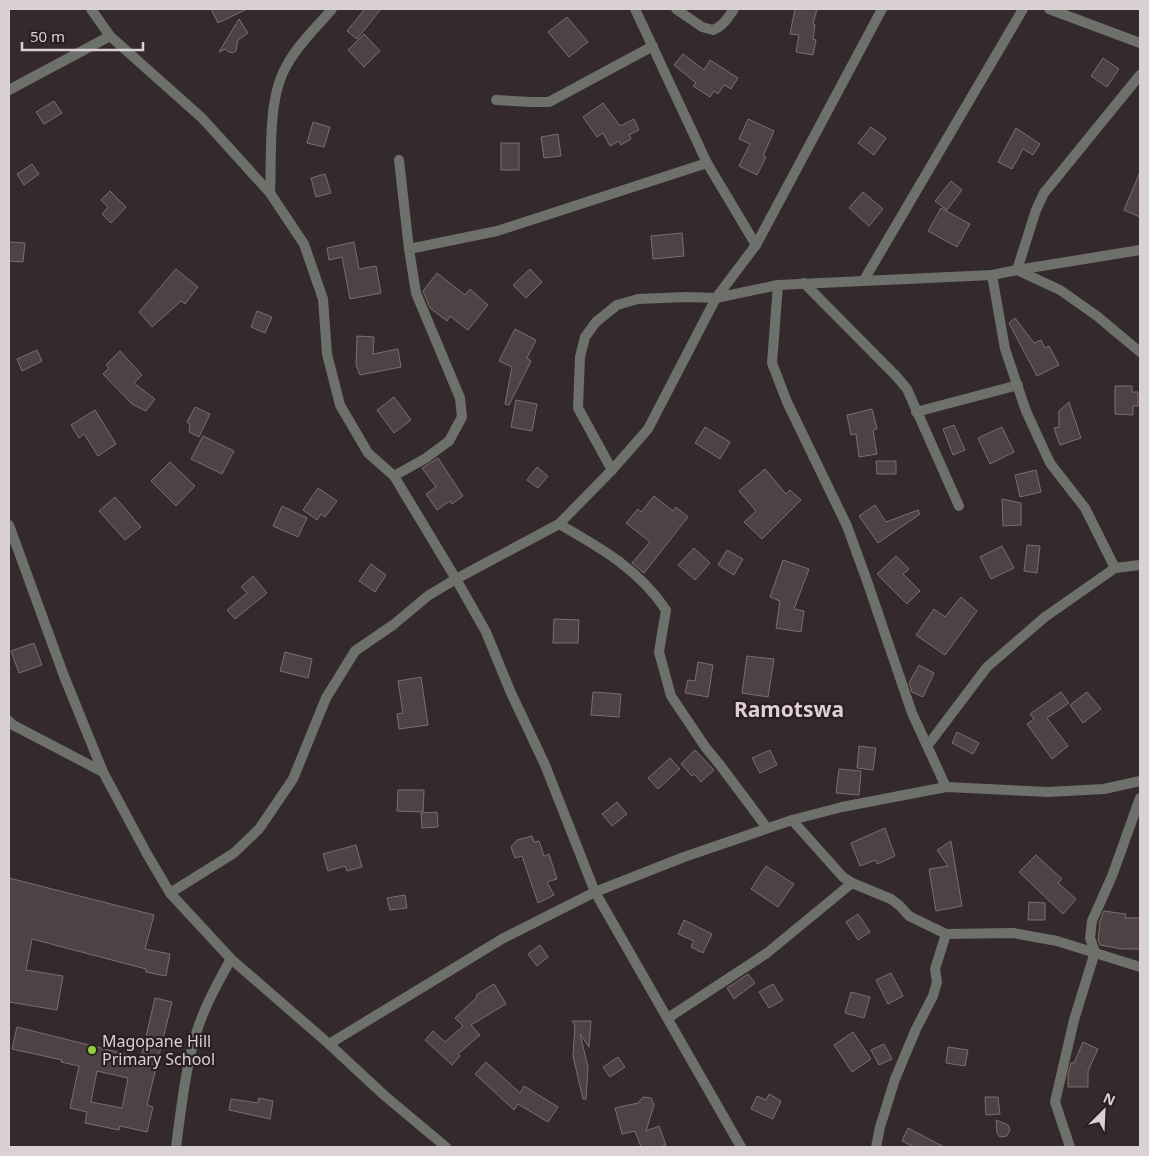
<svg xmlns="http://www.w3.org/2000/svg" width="1149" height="1156" viewBox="0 0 1149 1156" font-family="'Noto Sans',sans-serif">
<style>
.building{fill:#4e4245;stroke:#7b6e71;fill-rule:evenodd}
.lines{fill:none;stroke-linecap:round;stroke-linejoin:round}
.minor{stroke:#6e706b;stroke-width:10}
.tertiary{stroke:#6e706b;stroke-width:10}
.poi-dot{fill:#93cc3d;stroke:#2a1f22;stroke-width:2}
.labels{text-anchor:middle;stroke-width:4.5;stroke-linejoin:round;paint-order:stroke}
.poi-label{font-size:16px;fill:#d9d1d3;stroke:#2a1f22;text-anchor:start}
.district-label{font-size:21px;font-weight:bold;fill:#dfcfd3;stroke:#2a1f22}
</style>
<rect width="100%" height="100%" fill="#34292c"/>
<!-- building -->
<g class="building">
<polygon points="211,9 247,9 218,23"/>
<polygon points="365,9 381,9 357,39 347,31"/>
<polygon points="795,9 817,9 813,24 815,25 813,39 816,40 813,55 796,52 799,35 790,34"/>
<polygon points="567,17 588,42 569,57 548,32"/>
<polygon points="239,19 248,33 238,40 236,51 233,53 229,52 225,49 219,52"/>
<polygon points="364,34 380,51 364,67 348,50"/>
<polygon points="683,54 704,70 710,60 738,78 731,89 724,85 718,94 714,91 710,97 693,86 696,83 674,65"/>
<polygon points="1103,58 1119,69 1107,87 1091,76"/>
<polygon points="54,101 62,113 44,124 36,112"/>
<polygon points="603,103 620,126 634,119 639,130 629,135 631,139 621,145 619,141 610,146 603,133 597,137 583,117"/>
<polygon points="748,119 774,131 763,156 766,157 757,175 739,166 750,144 739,139"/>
<polygon points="313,122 330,127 324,147 307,143"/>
<polygon points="871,127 886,138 874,155 858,143"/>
<polygon points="1016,128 1040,144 1033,155 1023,149 1012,169 998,162"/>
<polygon points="558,134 561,156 544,158 541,137"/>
<rect x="501" y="143" width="18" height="27"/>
<polygon points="32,164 39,174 24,185 17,174"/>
<polygon points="1140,172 1140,217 1124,210"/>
<polygon points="325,174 331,193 316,197 311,178"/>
<polygon points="951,181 962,190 947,210 935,201"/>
<polygon points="110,191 126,207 111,223 102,214 108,207 101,200"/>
<polygon points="863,192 883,209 869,226 849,208"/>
<polygon points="941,208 970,224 957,247 928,231"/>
<polygon points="682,233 684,256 653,259 651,236"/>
<polygon points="9,242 25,243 23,262 9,261"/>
<polygon points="354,242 359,269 376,266 381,293 350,299 342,257 329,260 327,248"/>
<polygon points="176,269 198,287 185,304 181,301 152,327 139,312"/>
<polygon points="530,269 542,282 526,298 513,285"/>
<polygon points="437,273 465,295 470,289 488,305 468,330 450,316 447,321 430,308 423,291"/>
<polygon points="257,311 272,317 265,333 251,327"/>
<polygon points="1015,318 1034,343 1041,340 1045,348 1049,346 1059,365 1037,376 1009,323"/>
<polygon points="515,329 536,340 527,358 531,361 509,405 505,404 512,367 499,361"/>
<polygon points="357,336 374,337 373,354 398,349 401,367 360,375 356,365"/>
<polygon points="37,350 42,361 22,371 17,359"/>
<polygon points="120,351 142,375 134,383 155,399 146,411 132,404 103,374 109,368 106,365"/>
<polygon points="1115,386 1132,386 1132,392 1138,392 1138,406 1133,406 1133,415 1115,414"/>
<polygon points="394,397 411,420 394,433 377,410"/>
<polygon points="516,400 537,404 532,431 511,427"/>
<polygon points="1069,402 1081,438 1060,445 1054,428 1059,427 1059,411"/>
<polygon points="195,407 210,414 199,437 189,432 190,424 187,422"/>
<polygon points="872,409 877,429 873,430 877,454 859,457 856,434 851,435 847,415"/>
<polygon points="95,410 116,444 98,456 84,434 79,438 71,425"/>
<polygon points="954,425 965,450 953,455 943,429"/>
<polygon points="705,427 730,442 720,459 695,443"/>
<polygon points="1002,427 1014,452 990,464 978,438"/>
<polygon points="203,436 234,451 222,474 191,459"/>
<polygon points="438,458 463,496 452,504 450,501 437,510 426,494 436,487 422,468"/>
<polygon points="876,461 896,461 896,474 877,474"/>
<polygon points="170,462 195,486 176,506 151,481"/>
<polygon points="537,467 548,476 538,488 527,480"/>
<polygon points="765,469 786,494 790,490 801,500 762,539 744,522 756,511 739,491"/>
<polygon points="1036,470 1041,492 1020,497 1015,475"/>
<polygon points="318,488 337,501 325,517 321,514 317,520 303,510"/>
<polygon points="654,496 673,511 676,507 688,517 644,573 632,563 650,542 626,523 638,509 641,512"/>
<polygon points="115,497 141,527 125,540 99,511"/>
<polygon points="1002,499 1021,503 1021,525 1003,526"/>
<polygon points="875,505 886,522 918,510 920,514 878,543 859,516"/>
<polygon points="282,506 307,518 298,537 273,526"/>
<polygon points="1027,545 1040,546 1037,573 1024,571"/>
<polygon points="1002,546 1014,568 991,579 980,557"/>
<polygon points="694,548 710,563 695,580 678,565"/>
<polygon points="727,550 743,559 734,575 718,565"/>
<polygon points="896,556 909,569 903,574 920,591 907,604 877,574"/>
<polygon points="783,560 809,569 794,609 804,611 801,632 776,628 780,601 770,597"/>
<polygon points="371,564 386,575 375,592 359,581"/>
<polygon points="253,576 267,593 235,619 227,610 247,593 241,587"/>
<polygon points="961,597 977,611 945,655 916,635 934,609 945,617"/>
<polygon points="554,619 579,620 578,643 553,643"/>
<polygon points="34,643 42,665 19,673 11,651"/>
<polygon points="285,652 312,659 308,678 280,671"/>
<polygon points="747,656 774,659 768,697 742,693"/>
<polygon points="698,662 713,665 708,697 685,693 688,680 695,681"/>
<polygon points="919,665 934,673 923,697 912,692 909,683"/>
<polygon points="421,677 428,725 399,729 397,714 403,713 398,681"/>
<polygon points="593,692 621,694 619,717 591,715"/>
<polygon points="1061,692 1069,703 1047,718 1068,746 1052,759 1027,724 1034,719 1030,714"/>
<polygon points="1087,692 1101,709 1083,723 1070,705"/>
<polygon points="957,732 979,743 973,754 952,743"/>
<polygon points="859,746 876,748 873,770 857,768"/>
<polygon points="695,750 714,770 701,782 694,774 692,776 681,764"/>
<polygon points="770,750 777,765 760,773 752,758"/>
<polygon points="670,758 680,769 658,789 648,778"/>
<polygon points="839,769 861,771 859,795 836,793"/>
<polygon points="398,790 424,790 423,812 397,811"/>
<polygon points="617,802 627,814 612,826 602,814"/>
<polygon points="437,812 438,827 422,828 421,813"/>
<polygon points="885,828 895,856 877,864 876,860 860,866 851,843"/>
<polygon points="532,836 534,842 539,841 544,856 549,854 557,879 547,882 554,895 538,903 522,856 515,858 511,847 517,840"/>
<polygon points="951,841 962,906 936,911 929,869 948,866 937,850"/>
<polygon points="356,845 362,867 347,871 345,866 328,871 323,854"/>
<polygon points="1036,855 1062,879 1058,883 1076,899 1063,914 1019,872"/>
<polygon points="766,866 794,884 778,907 751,889"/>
<polygon points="9,878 154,915 145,949 170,954 166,976 146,972 146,969 32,939 26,970 63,976 57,1010 9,1002"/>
<polygon points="405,895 407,908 390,910 387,898"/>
<polygon points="1029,902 1045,903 1045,920 1028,920"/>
<polygon points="1104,911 1126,914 1125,918 1140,918 1140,949 1122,949 1100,945 1098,940 1100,924 1099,923"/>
<polygon points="858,914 870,932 858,940 846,922"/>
<polygon points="684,920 712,934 703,953 691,947 694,941 678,934"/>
<polygon points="540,945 548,957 537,966 528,954"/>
<polygon points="891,973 903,996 888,1004 876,980"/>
<polygon points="748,974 755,983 734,999 727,988"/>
<polygon points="494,984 506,1004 471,1025 480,1035 458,1054 460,1056 452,1065 425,1040 433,1031 445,1042 463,1026 455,1018 477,997 476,995"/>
<polygon points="773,984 783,1000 769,1008 759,992"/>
<polygon points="851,992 870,997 864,1018 845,1013"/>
<path d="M155 998 172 1002 147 1105 153 1107 147 1132 120 1126 119 1130 85 1123 87 1112 70 1108 79 1066 61 1062 62 1060 12 1049 17 1027 141 1058ZM97 1071 128 1078 122 1108 91 1102Z"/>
<polygon points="572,1021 591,1021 589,1047 580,1034 588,1067 586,1099 583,1099 573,1056 575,1025"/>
<polygon points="853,1032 871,1059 852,1072 834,1045"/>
<polygon points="1083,1042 1098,1049 1088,1071 1088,1087 1068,1087 1068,1074 1071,1063 1074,1063"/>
<polygon points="884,1044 892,1059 879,1065 871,1050"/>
<polygon points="948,1047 968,1050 965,1066 946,1063"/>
<polygon points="618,1057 625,1067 610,1077 603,1067"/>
<polygon points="486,1062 520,1093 524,1086 558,1107 548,1122 518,1104 514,1110 475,1074"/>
<polygon points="769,1094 781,1101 773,1119 751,1109 757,1096 766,1100"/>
<polygon points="643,1097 651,1098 654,1105 646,1131 659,1126 666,1145 659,1147 641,1147 635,1131 622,1134 615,1108 638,1103"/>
<polygon points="985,1097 998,1097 1000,1114 986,1115"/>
<polygon points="259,1098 273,1101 270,1119 229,1110 231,1099 258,1103"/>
<polygon points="996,1120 1008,1125 1010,1130 1007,1136 1000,1137 997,1133"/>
<polygon points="908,1128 944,1147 914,1147 902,1141"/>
</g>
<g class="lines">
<!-- minor -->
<g class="minor">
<polyline points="91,9 110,36 202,118 270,193 304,244 323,299 327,354 340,405 368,453 394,476 456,579 486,632 511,693 545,765 595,892 741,1147"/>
<polyline points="635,9 707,163 756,245"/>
<path d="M676 9 702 27 713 30C723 26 728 18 734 9"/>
<polyline points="1049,9 1140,43"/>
<polyline points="1140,75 1044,193 1036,210 1017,270 1140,250"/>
<polyline points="9,90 110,36"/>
<polyline points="496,100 531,102 549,102 653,46"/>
<path d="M270 193C272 155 267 98 287 65 298 44 317 27 332 9"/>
<polyline points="409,249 497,231 707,163"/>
<polyline points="992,275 1005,349 1026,411 1050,463 1085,508 1115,568"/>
<polyline points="864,280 1023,9"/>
<polyline points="804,283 897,377 907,389 959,506"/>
<polyline points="778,285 772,363 787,402 847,526 867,581 912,713 946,787"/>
<polyline points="916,412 1018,385"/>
<polyline points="612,470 578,408 580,357 585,337 596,322 617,305 638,299 687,297 716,298 778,285 992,275 1017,270 1060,290 1097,316 1140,352"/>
<polyline points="394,476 426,458 449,441 462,417 460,398 416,293 409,249 399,160"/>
<path d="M559 524C599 547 639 569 666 610L659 652 671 696 706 748 720 765 767 828"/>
<polyline points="9,721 13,725 103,772"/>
<polyline points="928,745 987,667 1045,617 1115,568 1140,565"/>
<polyline points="792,820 843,877 852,883 891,899 900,906 909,916 946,934 935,969 937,982 933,996 916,1029 895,1079 880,1127 876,1147"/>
<polyline points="170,893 234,853 259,829 293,779 326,698 355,651 393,625 429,595 456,579 559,524 612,470 648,429 716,298 756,245 882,9"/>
<polyline points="946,934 1013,933 1057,941 1140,967"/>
<polyline points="668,1018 767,953 852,883"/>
<polyline points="329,1044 502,939 595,892 684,857 792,820 842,807 946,787 1048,792 1104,789 1140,781"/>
<path d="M176 1147C181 1110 185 1072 195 1037 203 1009 217 984 231 959"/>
<polyline points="1070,1147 1055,1102 1074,1020 1095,952 1090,938 1092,921 1112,876 1140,798"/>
</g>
<!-- tertiary -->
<polyline class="tertiary" points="9,525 64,676 103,772 147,854 170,893 231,959 329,1044 385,1096 446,1147"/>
</g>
<!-- markers -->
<circle class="poi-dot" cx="92" cy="1050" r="5"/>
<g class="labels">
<!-- poi labels -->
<g class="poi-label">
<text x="102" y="1047">Magopane Hill<tspan x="102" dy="18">Primary School</tspan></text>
</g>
<!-- district labels -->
<g class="district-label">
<text x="789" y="717">Ramotswa</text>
</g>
</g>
<!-- border -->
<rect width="1149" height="1156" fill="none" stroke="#d9d1d3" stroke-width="20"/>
<!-- north arrow -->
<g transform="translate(1104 1111) rotate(24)" stroke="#2a1f22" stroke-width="4" paint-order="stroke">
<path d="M0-4L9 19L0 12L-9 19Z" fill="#d9d1d3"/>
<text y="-8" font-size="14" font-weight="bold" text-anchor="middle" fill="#d9d1d3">N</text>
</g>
<!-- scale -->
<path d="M22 42v8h121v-8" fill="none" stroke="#d9d1d3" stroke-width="2.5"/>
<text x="30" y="42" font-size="15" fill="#d9d1d3" stroke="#2a1f22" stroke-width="4" paint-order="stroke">50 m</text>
</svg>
